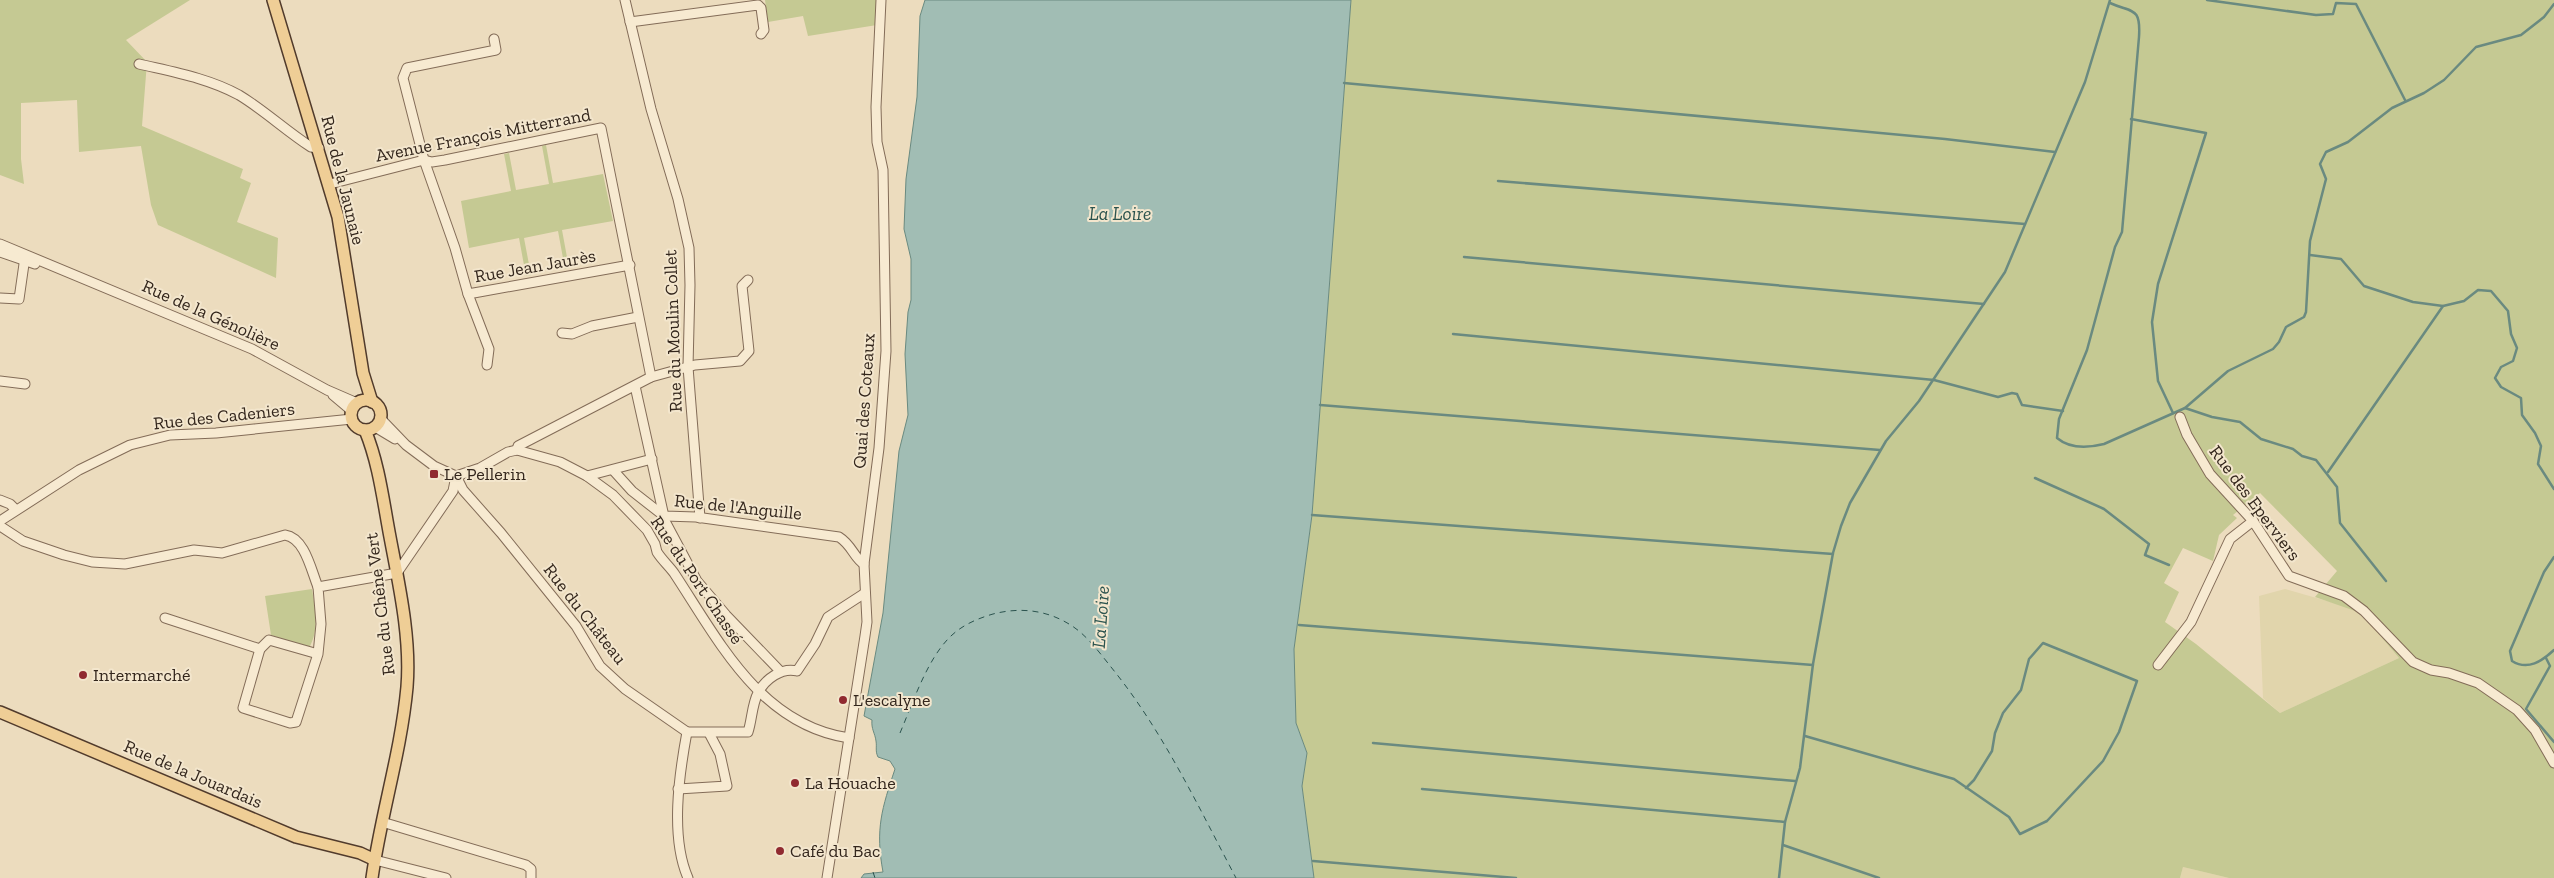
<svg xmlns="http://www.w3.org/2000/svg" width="2554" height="878" viewBox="0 0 2554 878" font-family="'Zilla Slab',serif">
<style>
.farmland{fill:#e1d5ac}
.green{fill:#c5c993;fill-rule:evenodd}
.water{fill:#a1bdb4;stroke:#6a8a80}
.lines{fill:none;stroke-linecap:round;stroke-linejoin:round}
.stream{stroke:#6a8a80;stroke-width:2.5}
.ferry{stroke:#2b534e;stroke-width:1;stroke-dasharray:6 5;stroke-linecap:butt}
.minor-casing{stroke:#836c58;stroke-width:11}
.major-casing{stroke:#513b2c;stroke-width:14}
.minor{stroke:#f7ead1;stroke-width:9}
.major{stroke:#efce96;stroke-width:11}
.poi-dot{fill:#902a30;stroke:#f3e6cd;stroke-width:2}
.labels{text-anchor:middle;stroke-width:4;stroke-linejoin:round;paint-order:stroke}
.street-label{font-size:18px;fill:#33261c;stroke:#f3e6cd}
.poi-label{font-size:18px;fill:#33261c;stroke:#f3e6cd;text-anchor:start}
.water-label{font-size:19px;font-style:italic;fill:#2b534e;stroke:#f3e6cd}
</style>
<rect width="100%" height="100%" fill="#ecdcbe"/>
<!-- farmland -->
<g class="farmland">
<polygon points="2285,589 2348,607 2361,613 2399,658 2280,713 2263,698 2259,596"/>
<polygon points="2183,867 2229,878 2180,878"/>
</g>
<!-- green -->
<g class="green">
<polygon points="0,0 190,0 126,40 147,62 142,126 243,169 240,178 251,183 237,222 278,238 276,278 158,225 151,205 141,146 79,152 77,100 21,103 21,159 24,184 0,175"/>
<polygon points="765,0 877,0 877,25 808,36 803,16 768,22"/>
<path d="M1351 0H2554V878H2229L2183 867 2180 878H1314L1302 786 1307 753 1296 723 1294 649 1312 515ZM2260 493 2337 571 2315 597 2361 613 2399 658 2280 713 2196 644 2165 622 2179 592 2164 583 2183 548 2213 561 2219 535 2237 518 2233 515Z"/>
<polygon points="546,145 553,183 603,174 613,221 562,230 569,268 565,269 558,231 524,238 531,275 526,276 519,238 469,248 461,201 511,191 504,154 509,153 516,190 549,184 542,146"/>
<path d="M312 589C315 609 320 629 309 648L271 635 265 596Z"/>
</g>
<!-- water -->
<path class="water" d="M925 0H1351L1312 515 1294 649 1296 723 1307 753 1302 786 1314 878H861L864 874 883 872C875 829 882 808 895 769L890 761 878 757C875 751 877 747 876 741 875 733 871 729 872 720L864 716 883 613 899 451 908 415 905 354 908 312 911 300V259L904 229 906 179 917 97 920 16Z"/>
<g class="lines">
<!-- stream -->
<g class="stream">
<polyline points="2207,0 2316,15 2333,14 2336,3 2356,4 2405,100"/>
<path d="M2110 3C2132 13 2141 6 2139 37L2122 232 2115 247 2087 350 2059 419 2057 438C2070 449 2088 448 2104 444L2185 408 2228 371 2273 349 2279 342 2286 327 2304 317 2306 312 2310 241 2326 179 2320 164 2326 152 2348 142 2392 108 2424 93 2444 80 2476 47 2521 35 2544 17 2554 4"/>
<polyline points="1344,83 1945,139 2055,152"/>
<polyline points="2131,119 2206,133 2158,284 2152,322 2158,381 2173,413"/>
<polyline points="1498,181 2025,224"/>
<polyline points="2310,255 2341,259 2364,286 2413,302 2443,306 2464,301 2478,290 2491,291 2508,311 2511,334 2517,348 2513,361 2501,367 2495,378 2501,387 2521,398 2522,415 2535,433 2541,446 2538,464 2554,489"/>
<polyline points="1464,257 1984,304"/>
<polyline points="1453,334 1934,380 1998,397 2012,393 2017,394 2022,405 2063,411"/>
<polyline points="1320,405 1880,450"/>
<polyline points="2185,408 2212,417 2240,422 2261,439 2293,449 2302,456 2316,460 2337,487 2340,523 2386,581"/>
<polyline points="2328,472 2443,306"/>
<polyline points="2035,478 2104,509 2149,544 2145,555 2169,565"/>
<polyline points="1312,515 1833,554"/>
<path d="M2554 557 2544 572 2510 651 2512 661C2528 671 2542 661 2554 650"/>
<polyline points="1299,625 1813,665"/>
<polyline points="2546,658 2550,666 2526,709 2554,742"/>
<polyline points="1805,736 1954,779 2009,817 2020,834 2047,821 2103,761 2119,732 2137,681 2043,643 2029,659 2021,690 2003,713 1995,733 1992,751 1974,780 1966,788"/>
<polyline points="1373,743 1795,781"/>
<polyline points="1422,789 1785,822"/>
<polyline points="1783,845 1879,878"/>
<polyline points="1313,861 1516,878"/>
<polyline points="1779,878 1785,822 1800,768 1813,664 1833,553 1841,526 1850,503 1886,441 1919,401 2005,272 2085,82 2110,0"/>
</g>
<!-- ferry -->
<g class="ferry">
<path d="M900 733C912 705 926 662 948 639 960 626 976 619 993 614 1020 607 1046 610 1069 624 1086 634 1099 652 1111 667 1163 731 1198 806 1236 878"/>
<polyline points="873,872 875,878"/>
</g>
<!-- minor casing -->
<g class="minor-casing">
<g id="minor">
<polyline points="625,0 651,109 678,199 689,248 690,285 688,367 700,518"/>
<polyline points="630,22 758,5 761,8 764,30 761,34"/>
<polyline points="494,39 496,50 407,68 403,78 424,160 455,248 468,294 630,265"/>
<path d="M139 64C173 72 208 78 239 95 264 110 286 131 311 147L319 148"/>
<polyline points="330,184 424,160 432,162 445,160 601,128 651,377"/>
<polyline points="0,244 252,349 327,390 357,403"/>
<polyline points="0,252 35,264"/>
<polyline points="468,294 489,349 487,365"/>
<polyline points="0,298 19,299 25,257"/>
<polyline points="562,333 572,334 592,326 638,317"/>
<polyline points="0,381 25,384"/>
<polyline points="635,386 665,521 697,581 726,615 780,671"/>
<polyline points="333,395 352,411"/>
<polyline points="2180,417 2187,435 2210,474 2253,521 2289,576 2344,596 2364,611 2413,662 2431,670 2449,673 2478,683 2517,710 2535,730 2554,763"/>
<path d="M380 418 406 445 434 466 456 476 463 490 501 533 576 626 600 666 625 689 687 732C679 775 670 837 688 878"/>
<polyline points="375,427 395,439"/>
<polyline points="517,450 518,446 651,377 695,365 740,361 749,351 742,286 748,280"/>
<path d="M613 470 632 491 664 516 696 517 839 537C852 545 854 558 864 564"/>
<path d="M456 476 480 468 508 452 517 450 560 462 587 476 613 495 647 530 655 544 657 552C662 560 669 566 674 573 719 641 760 725 849 738"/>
<polyline points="587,476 652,459"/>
<polyline points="0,500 10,504 15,509"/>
<polyline points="0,521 79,470 130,445 170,435 216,433 352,419"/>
<path d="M0 526 23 541 64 555 92 562 125 564 194 550 222 553 285 535C305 538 311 570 318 587"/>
<polyline points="165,618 260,649"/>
<polyline points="318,654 269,640 260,649 243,708 290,723 296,722 318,654 321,624 318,587 397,573 453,491 456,476"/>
<polyline points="2158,665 2191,622 2230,539 2253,521"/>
<path d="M687 732H748C752 720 752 704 758 693 765 679 782 667 797 671L815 644 828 617 865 593"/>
<polyline points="678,789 727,786 720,754 709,733"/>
<polyline points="382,822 526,865 531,869 531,878"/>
<polyline points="375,860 446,878"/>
<polyline points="827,878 865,636 867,622 864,564 879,448 886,351 883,170 877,142 876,107 881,0"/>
</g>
</g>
<!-- major casing -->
<g class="major-casing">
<g id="major">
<polyline points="273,0 338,217 363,373 372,402"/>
<circle cx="366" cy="415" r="15"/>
<path d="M365 430C379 464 383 500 390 537 399 585 411 638 407 687 401 752 381 814 372 878"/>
<polyline points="0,712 296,837 360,853 375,860"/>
</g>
</g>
<!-- minor -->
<use href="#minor" class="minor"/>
<!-- major -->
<use href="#major" class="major"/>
</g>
<!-- markers -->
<g class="poi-dot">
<rect x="429" y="469" width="10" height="10" rx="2.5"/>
<circle cx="83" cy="675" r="5"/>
<circle cx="843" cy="700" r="5"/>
<circle cx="795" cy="783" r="5"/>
<circle cx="780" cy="851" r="5"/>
</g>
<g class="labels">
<!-- street labels -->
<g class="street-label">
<text transform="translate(483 135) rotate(-11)" y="6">Avenue François Mitterrand</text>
<text transform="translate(343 180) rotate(76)" y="6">Rue de la Jaunaie</text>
<text transform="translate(535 266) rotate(-10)" y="6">Rue Jean Jaurès</text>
<text transform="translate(211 315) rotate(24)" y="6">Rue de la Génolière</text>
<text transform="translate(673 331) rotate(-92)" y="6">Rue du Moulin Collet</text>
<text transform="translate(864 401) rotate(-86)" y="6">Quai des Coteaux</text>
<text transform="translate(224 416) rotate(-6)" y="6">Rue des Cadeniers</text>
<text transform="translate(2255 503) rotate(53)" y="6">Rue des Eperviers</text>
<text transform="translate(738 507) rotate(6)" y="6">Rue de l'Anguille</text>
<text transform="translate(697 580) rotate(56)" y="6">Rue du Port Chassé</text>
<text transform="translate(380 604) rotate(-97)" y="6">Rue du Chêne Vert</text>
<text transform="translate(585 614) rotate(52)" y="6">Rue du Château</text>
<text transform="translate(193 774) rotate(23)" y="6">Rue de la Jouardais</text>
</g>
<!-- poi labels -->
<g class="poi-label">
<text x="444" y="480">Le Pellerin</text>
<text x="93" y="681">Intermarché</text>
<text x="853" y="706">L'escalyne</text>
<text x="805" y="789">La Houache</text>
<text x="790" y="857">Café du Bac</text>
</g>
<!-- water labels -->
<g class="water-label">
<text x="1120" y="220">La Loire</text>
<text transform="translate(1100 617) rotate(-86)" y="7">La Loire</text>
</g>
</g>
</svg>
